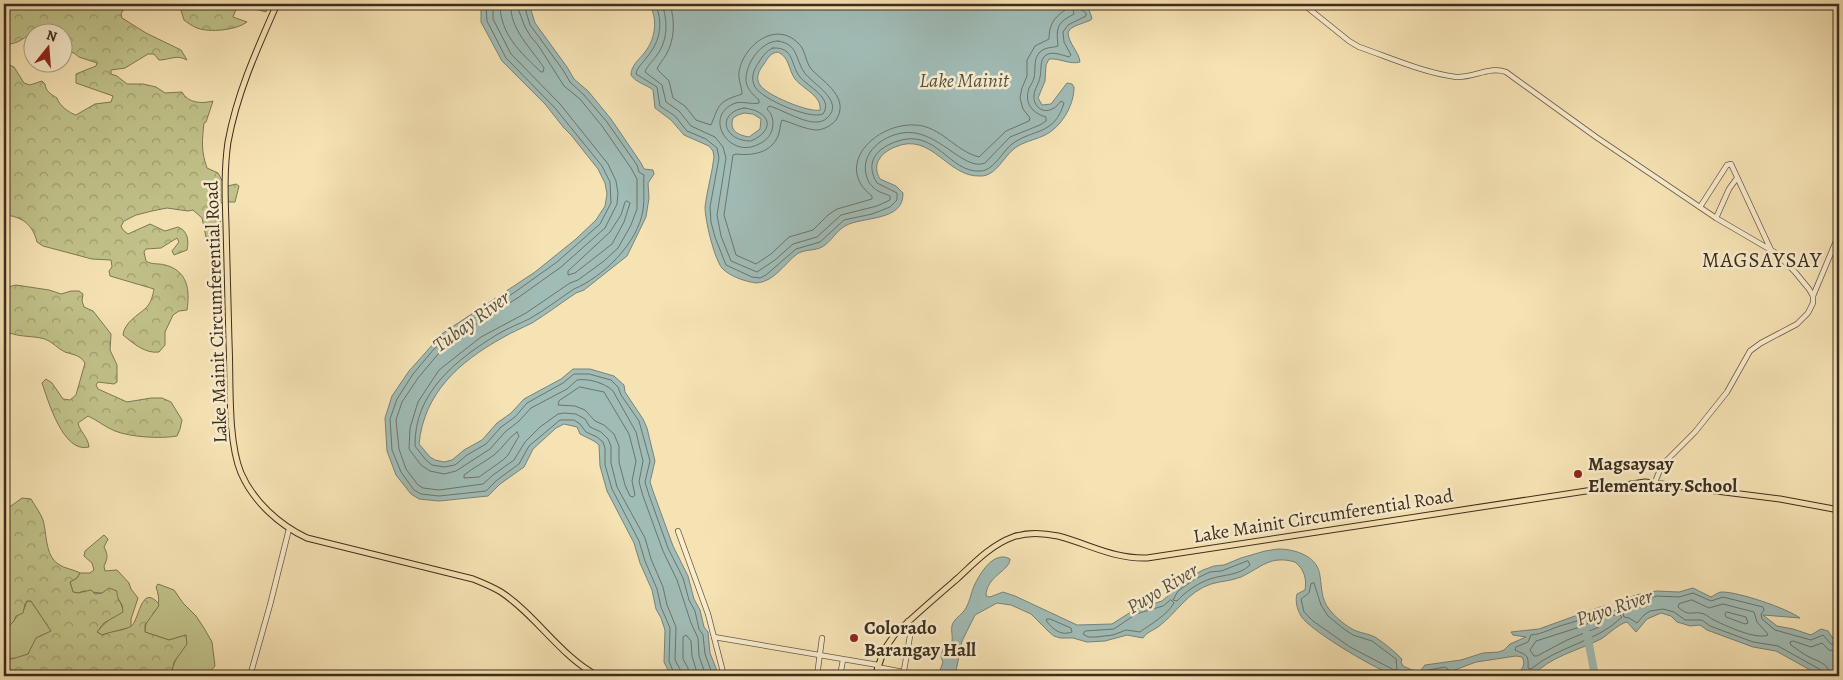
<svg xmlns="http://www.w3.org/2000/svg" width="1843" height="680" viewBox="0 0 1843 680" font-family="Alegreya,serif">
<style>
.green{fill:#c1c38a;stroke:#7e7854}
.forest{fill:url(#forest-crowns);stroke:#7e7854}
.water{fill:#a0bcb6;stroke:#788379;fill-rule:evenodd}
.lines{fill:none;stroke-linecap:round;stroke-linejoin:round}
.shore{stroke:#6e746a;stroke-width:1}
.river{stroke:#a0bcb6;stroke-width:8}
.minor-casing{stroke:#6a5a44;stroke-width:6}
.major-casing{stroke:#3c2d1e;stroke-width:7}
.minor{stroke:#f9edce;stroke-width:4.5}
.major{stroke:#f6e3b4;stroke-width:5}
.poi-dot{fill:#8f2418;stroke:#f9edce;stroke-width:2}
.labels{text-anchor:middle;stroke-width:5;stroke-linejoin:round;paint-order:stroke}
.street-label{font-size:19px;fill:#3c2d1e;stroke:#f9edce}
.poi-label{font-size:19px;font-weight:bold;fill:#3c2d1e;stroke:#f9edce;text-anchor:start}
.water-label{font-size:20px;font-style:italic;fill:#555144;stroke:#f9edce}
.quarter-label{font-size:21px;letter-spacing:1px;fill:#3c2d1e;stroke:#f9edce}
</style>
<defs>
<pattern id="forest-crowns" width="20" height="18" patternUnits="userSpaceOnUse" patternTransform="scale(1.25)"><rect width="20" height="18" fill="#c1c38a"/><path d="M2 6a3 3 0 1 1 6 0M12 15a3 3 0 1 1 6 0" fill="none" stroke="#9e9f70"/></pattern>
</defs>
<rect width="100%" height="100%" fill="#f6e3b4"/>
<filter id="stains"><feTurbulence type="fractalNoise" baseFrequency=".004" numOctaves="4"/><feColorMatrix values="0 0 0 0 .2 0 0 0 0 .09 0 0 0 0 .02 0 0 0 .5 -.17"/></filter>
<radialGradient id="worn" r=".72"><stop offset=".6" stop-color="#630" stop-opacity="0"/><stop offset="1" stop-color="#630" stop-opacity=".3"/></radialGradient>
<!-- green -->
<g class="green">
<path d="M104 535 108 539 104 547C108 555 108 558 104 566L105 571 117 570 129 583 131 589 138 598 131 619V627L102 635 97 632C104 622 115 617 123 607L116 595 84 591 78 593 73 592 70 582 77 578 80 573H90L94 570 92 563 84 556 85 551Z"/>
<path d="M158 584 174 590 183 603 196 616 204 628 212 642 215 666 207 675 217 676H169L186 635 169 640 145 632C145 610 166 615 156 587Z"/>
<path d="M27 601H31L52 632C48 634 44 634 40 636 33 641 32 648 28 654 19 658 11 661 4 655V631L24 609Z"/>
</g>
<!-- forest -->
<g class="forest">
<path d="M4 4H136L123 10 121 14 122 18 146 33 181 50 187 60C176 54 170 60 159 60L154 54H148L125 68 111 70V74L117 76 127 84H143L156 87 165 93 182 92C188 103 201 104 213 101L206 122 204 123C202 141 201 151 207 168L218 173 224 184 228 186 236 184 239 186 235 202H222L219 206 221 231 211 238 206 237 202 218 193 210 188 211 167 208 152 211 136 215 124 221 121 226 123 230 128 234 150 224 165 231 178 227C188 231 189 241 187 250L174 255 172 251 179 242 177 238 161 248 146 249 144 252 146 261C152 265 158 263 165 265 188 271 190 290 187 310L179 311 173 315 165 332V345L159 352C145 354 133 343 123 335 124 323 138 315 146 308 151 303 153 295 154 289L110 276 109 271 112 267 111 260 92 259 43 246 37 242C33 225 22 216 4 215V63L14 67 24 83 30 85 42 81 45 84C46 92 51 94 57 98 59 105 69 113 76 115L95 104 111 102 113 96 76 83V74L96 66 97 63 79 57 74 53 63 50 62 32H57L62 30 60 27C55 26 49 25 44 26 29 31 21 46 4 44Z"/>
<path d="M177 4H269L266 12 238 4 233 17 247 22C237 30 209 33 197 28 192 26 188 23 184 20L180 7Z"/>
<path d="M16 285 49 290 61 294 71 291H79L83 294 82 301 84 307 93 311 111 334 110 350 117 365V382L114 384 98 382 96 385 98 389 127 402 151 398H162L171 402 182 420 180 429 177 436C160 439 130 437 115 431 105 427 97 420 88 416L78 423C80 432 88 437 89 447 63 454 48 400 42 383L46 379 52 383 63 399 70 400 76 395 85 363C80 355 74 355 65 352 58 349 53 342 45 339 31 335 16 338 4 330V288Z"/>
<path d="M22 498 31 499C35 506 40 512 43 520 47 534 45 555 58 564 65 569 73 569 80 573L77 578 70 582 73 592 78 593 91 590 95 594 102 593 109 588 117 591C116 599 123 604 123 612L104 623 97 632 102 635C111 631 122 631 130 627 140 622 140 582 159 604L158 607 145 625V632L169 640 186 635 187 644 174 662 171 675 169 676H4V655L12 659 28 654 36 638 51 631 31 601H27L25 604 23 613 16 616 14 621 4 631V511Z"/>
</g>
<!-- water -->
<g class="water">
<path d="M481 4H531L530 7 535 23 567 67 574 79 588 91 611 119 641 163 644 169 653 170 654 174 648 183 649 198 646 217 627 256 584 290 576 293C561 303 548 313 532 323 522 328 512 332 502 338 459 362 424 393 419 444L430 457 435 460 444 462 452 460 464 450 482 440 497 423 511 413 524 399 561 379 573 369H590L614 376 624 385 625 392 643 419 647 428 655 461 650 482 654 494 673 546 688 576 694 599 700 610 704 627 708 632 710 653 719 676H671L664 662 665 630 661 618 656 609 652 590 640 563 634 543 607 491 600 466 599 445 594 441 580 434 577 427 564 424 556 428 533 449 524 467 500 484 488 496 439 501 419 499 411 494 396 475 387 451 385 418 392 396 409 371 443 333 535 272 576 239 596 220 605 206 607 194 605 183 598 169 571 135 564 128 545 104 502 61 481 22Z"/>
<path d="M649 4H1080L1089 10 1092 18 1091 20 1075 26 1070 29 1068 33C1069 44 1079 52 1080 62 1070 65 1060 58 1049 59L1046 65 1045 81 1038 98 1042 105 1051 104 1067 83 1072 84 1074 87C1074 106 1061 128 1043 136 1034 140 1023 142 1015 148 1004 156 996 176 981 176 947 178 932 131 895 147 890 149 883 153 880 158 875 165 876 172 880 179L896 186 903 193C904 222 862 216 845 226 836 231 831 242 822 247 815 251 804 249 797 254 784 264 775 281 757 283 746 282 729 276 722 268 714 258 705 220 705 207 707 190 712 174 714 157L713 151 709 146 684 135 671 120 655 108 653 90C646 84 636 83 631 75 631 65 640 59 645 52 656 38 658 18 649 4ZM778 52C790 58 788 69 795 79 803 89 822 96 820 110 809 113 766 95 760 85 755 78 759 70 764 64 768 58 770 53 778 52ZM744 113 753 114 761 119 760 129 749 137C738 135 729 131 733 118L738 115Z"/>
<path d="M1278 549C1295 549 1318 556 1320 576 1322 588 1321 599 1329 609 1335 617 1347 627 1356 631 1362 633 1369 634 1375 637 1384 643 1394 651 1402 659L1401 662 1403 666 1412 670 1420 671 1425 665 1461 660 1483 653 1499 652 1504 650 1510 644 1526 637 1513 635 1511 632 1539 629 1600 607 1605 606 1606 609 1602 612 1604 613 1621 609 1630 597 1640 594 1657 591 1679 592 1693 588 1711 597C1715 595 1718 592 1722 592 1739 592 1786 608 1800 618L1763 615 1777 626 1793 629 1811 635 1821 629 1828 631 1834 640 1839 641V676H1821L1776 651 1753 647 1707 630 1700 625 1690 626 1684 624 1677 622 1671 616 1661 613 1647 619 1636 632 1627 622C1618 624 1609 634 1601 639 1577 651 1551 656 1532 676H1514C1521 671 1527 665 1522 657L1516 656 1476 662 1452 671 1453 675 1455 676C1439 676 1412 679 1397 676 1381 673 1309 630 1301 616 1297 609 1295 601 1297 594L1305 590C1307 579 1304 569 1295 562 1270 555 1262 567 1241 577 1231 581 1221 581 1211 584 1187 592 1177 613 1158 627 1152 631 1147 632 1143 638L1127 635 1105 641 1087 642 1073 638H1060L1054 636 1049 632 1031 614 1011 605 997 603 975 615 962 641 955 676H938L943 662 941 657 943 649 952 642C953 635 950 629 953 623 956 617 963 614 966 608 970 601 971 593 974 586 980 573 994 550 1010 559 1010 571 986 576 986 596L990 597 1003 592 1015 596 1077 625 1112 624 1134 610 1162 601 1168 596 1172 589 1179 583 1203 570 1214 566 1224 565 1241 558 1265 551Z"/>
</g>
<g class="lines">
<!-- shore -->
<g class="shore">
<polyline points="486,4 487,21 506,58 555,108 602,166 610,182 611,203 600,224 557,262 515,292 459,328 434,349 413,374 397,399 390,419 392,450 401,472 414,490 421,494 439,496 486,491 497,480 519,464 529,446 560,420 574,420 580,424 586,432 597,437 603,442 605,448 605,465 612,489 639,541 645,561 657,589 661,607 670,628 669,661 675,676"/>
<polyline points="493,4 493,19 511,54 560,104 608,164 616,181 618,193 617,204 605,228 561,267 519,297 462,333 439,353 418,378 402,402 396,420 399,449 406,469 418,485 423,488 439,490 483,484 493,475 514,460 525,442 540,427 558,414 564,413 576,414 585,419 590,427 601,432 608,439 611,446 611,463 617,487 645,538 651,559 663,587 667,605 676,627 675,660 681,671 682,676"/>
<path d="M500 4C500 34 520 52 541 72H543L544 68C532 49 509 29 511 4"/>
<path d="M519 4V11L525 27 531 37 538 45 564 86 580 99 602 126 631 168 637 179V209L631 225 618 248 604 261 578 280 570 283 526 313 481 337 439 370 418 402 410 428 409 449 421 465 430 471 444 474 456 471 490 449 505 432 519 421 531 408 567 389 577 380C588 378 605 383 613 391L636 432 643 461 639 482 643 496 663 551 677 580 691 623 698 638 699 656 706 676"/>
<path d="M525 4V8L530 25 536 33 563 70 570 82 584 95 607 122 637 165 639 172 644 175C643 186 645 199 643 210 638 243 603 277 574 289 559 299 545 310 529 319 519 324 508 328 498 334 457 359 414 392 415 446L426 460 432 465 444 467 455 465 467 455 486 444 501 427 515 417 527 403 563 383 574 374H589L611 380 618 387 621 395 639 421 650 461 645 482 649 495 668 548 683 578 689 600 695 611 699 629 703 635 705 654 713 676"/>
<path d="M655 4C664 22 660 42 647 57 643 63 637 67 636 74L657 87 660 106 675 116 687 131 706 139 717 148 719 158 710 207 711 222 715 237 726 265 752 277 760 278 766 275 796 249 820 242 844 220 872 214 890 207 897 200V193L877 183C872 175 870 166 874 158 878 150 887 145 895 142 936 126 949 174 981 171 994 170 1003 151 1012 144 1034 128 1054 136 1064 103L1061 101C1058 104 1056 108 1052 109 1043 114 1033 106 1034 96 1034 89 1039 84 1040 77 1042 70 1039 60 1046 55 1052 51 1062 55 1069 57L1071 55 1064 42 1063 32 1068 25 1086 16V13L1079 8V4"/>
<path d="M662 4C668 21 668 40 657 55 653 61 647 66 645 72L662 85 666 102 679 111 691 126 715 137 723 147 726 158 717 215 721 236 731 261 757 272 775 260 793 244 817 237 841 215 877 206 890 200V196C884 193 877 192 873 187 869 184 867 179 866 174 861 152 883 136 902 133 937 127 963 172 985 163L1010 137 1040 125 1046 121V117C1032 113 1024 103 1029 88 1031 85 1033 81 1034 78 1036 68 1033 59 1040 52 1045 47 1052 48 1058 46 1056 27 1057 23 1074 14L1072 4"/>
<path d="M670 4C675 21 675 39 666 55 663 60 659 64 657 69L669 81 673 98 685 106 696 120 711 125C720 103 718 102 742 94 742 87 738 80 739 72 743 46 775 20 798 43 806 50 805 62 812 70 825 83 850 98 836 120 831 126 823 130 816 130 804 129 793 123 782 120 780 125 780 131 778 136 771 153 752 156 736 154L733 155 724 215 736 255 756 264 771 254 789 237 813 230 828 215 837 209 872 199V196C833 166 875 123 915 125 941 126 955 151 979 157L1006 131 1029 121 1030 118 1023 109 1020 98 1022 88 1027 76V60L1035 46 1049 39C1049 26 1053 18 1065 10V4"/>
<path d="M778 41C798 44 795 58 804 72 811 83 846 101 827 118 814 131 783 109 769 106L767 109C773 115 774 122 772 130 770 137 765 141 759 144 730 160 703 118 733 104 741 100 751 105 759 103V100C753 95 747 89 746 81 745 64 761 41 778 41Z"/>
<path d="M773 48C795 47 790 65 800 77 808 87 834 98 823 114 810 120 762 99 755 87 750 78 754 69 759 62 763 56 766 51 773 48Z"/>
<path d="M744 108C771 111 776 130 751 141 723 141 716 113 744 108Z"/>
<polygon points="627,201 630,203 624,222 612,244 575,273 568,275 568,271 610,232 621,215 625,202"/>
<polygon points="580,387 604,392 629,434 636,461 632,481 635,495 633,497 630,496 625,485 619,462 619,446 614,434 604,425 595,421 585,410 575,406 558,405 559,401"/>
<path d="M517 432 519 436 508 455 503 460 479 477 464 478V475C474 467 485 462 494 455 503 448 508 438 517 432Z"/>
<path d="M1248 561 1250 565C1238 576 1225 574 1210 579 1198 583 1185 592 1177 601L1173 600 1178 591 1195 579 1210 572 1221 571Z"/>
<polygon points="1314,583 1321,605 1328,616 1344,629 1353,635 1372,641 1396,659 1397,669 1394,670 1350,647 1313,621 1304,612 1301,599 1309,593 1311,584"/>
<path d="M1171 600 1174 603C1166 616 1152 623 1140 632L1126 630 1113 635 1096 637H1088L1083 634 1085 631 1114 629 1136 614 1163 606Z"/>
<path d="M1692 600 1709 608 1723 604 1754 612 1757 622 1767 633 1768 635C1756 640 1726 626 1714 620 1711 619 1708 616 1704 614 1692 610 1690 618 1678 607L1679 604Z"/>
<polygon points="1727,612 1746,617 1748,623 1745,624 1726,617 1725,614"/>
<path d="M1594 613H1598L1603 618 1619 614 1622 617C1597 642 1558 646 1531 669L1528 668C1529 653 1525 655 1515 650L1516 647 1528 642 1531 635C1543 634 1552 628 1563 625 1574 622 1584 619 1594 613Z"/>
<path d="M1047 619H1050L1071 628 1072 632C1061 636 1054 630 1047 622Z"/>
<polygon points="1594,621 1599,623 1599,627 1567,640 1537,656 1534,656 1530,650 1536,641 1580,627"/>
<polyline points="689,676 688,668 683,659 683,637 686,635 691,641 692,656 698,676"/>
<polyline points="1397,676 1397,672 1399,670 1418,676 1428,670 1445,667 1448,669 1448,676"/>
<polyline points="1824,676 1821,670 1778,646 1753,642 1710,626 1702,620 1685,620 1674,612 1663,609 1650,611 1644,615 1637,623 1629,618 1624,617 1623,614 1628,610 1633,602 1657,596 1679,597 1693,593 1711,601 1723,597 1763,607 1764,610 1761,614 1762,619 1775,630 1811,640 1823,635 1831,644 1839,646"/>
<path d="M1830 676C1829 663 1819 662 1809 657 1803 654 1797 649 1791 645L1790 642 1793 641 1811 647 1822 643 1829 650 1839 652"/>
</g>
<!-- river -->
<polyline class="river" points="1587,634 1595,676"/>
<!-- minor casing -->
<g class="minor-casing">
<g id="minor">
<path d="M1303 4 1349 41 1359 47C1391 58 1424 73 1456 77 1473 78 1490 66 1506 72L1596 137 1716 218 1776 253 1795 272 1809 289 1813 296V303L1808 313 1797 324 1761 343 1750 351 1727 392 1695 432 1662 465 1655 482"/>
<polyline points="1700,207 1727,165 1731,164 1771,250"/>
<polyline points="1716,218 1729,189 1737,178"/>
<polyline points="1813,296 1839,234"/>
<polyline points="678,531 708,614 724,676"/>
<polyline points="714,637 878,665"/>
<polyline points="877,667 903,672"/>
<polyline points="250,676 270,605 289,529"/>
<polyline points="817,676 822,638"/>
<polyline points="840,676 843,660"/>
<polyline points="903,676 910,636 908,621"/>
</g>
</g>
<!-- major casing -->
<g class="major-casing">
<g id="major">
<path d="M277 4C257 49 237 93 228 142 224 169 225 197 226 225 227 264 228 303 229 342 231 380 227 439 241 473 253 501 279 525 307 538L473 579C483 583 493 587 501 592 537 616 560 656 598 676"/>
<path d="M875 676 884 650 895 634C915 615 936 597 958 578 974 563 991 545 1013 537 1027 532 1044 533 1058 536 1089 544 1113 559 1147 558L1645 482 1780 499 1839 510"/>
</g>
</g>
<!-- minor -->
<use href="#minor" class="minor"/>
<!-- major -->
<use href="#major" class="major"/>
</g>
<!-- markers -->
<g class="poi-dot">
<circle cx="1578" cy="474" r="5"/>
<circle cx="854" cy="638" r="5"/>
</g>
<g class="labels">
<!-- street labels -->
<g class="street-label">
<text transform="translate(215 312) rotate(-92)" y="7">Lake Mainit Circumferential Road</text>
<text transform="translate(1323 515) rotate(-9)" y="7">Lake Mainit Circumferential Road</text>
</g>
<!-- poi labels -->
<g class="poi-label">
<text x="1588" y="470">Magsaysay<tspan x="1588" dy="22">Elementary School</tspan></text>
<text x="864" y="634">Colorado<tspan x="864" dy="22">Barangay Hall</tspan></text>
</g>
<!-- water labels -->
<g class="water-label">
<text x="964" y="87">Lake Mainit</text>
<text transform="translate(471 321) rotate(-36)" y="7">Tubay River</text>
<text transform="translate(1162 588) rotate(-31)" y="7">Puyo River</text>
<text transform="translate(1614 607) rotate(-18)" y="7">Puyo River</text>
</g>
<!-- quarter labels -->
<g class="quarter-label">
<text x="1762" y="267">MAGSAYSAY</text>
</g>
</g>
<!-- margin -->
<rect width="1843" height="680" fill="none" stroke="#f6e3b4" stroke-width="20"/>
<rect x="5" y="5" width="1833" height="670" fill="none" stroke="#3c2d1e" stroke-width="2.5"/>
<rect x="10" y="10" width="1823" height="660" fill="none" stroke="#3c2d1e"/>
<!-- north arrow -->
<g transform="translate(48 48) rotate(17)"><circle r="24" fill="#f9edce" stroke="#ada088"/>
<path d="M0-4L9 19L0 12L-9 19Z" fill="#8f2418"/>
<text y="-8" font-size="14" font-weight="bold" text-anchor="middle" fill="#3c2d1e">N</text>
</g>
<rect width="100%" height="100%" filter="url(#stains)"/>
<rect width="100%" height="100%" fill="url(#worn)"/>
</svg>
